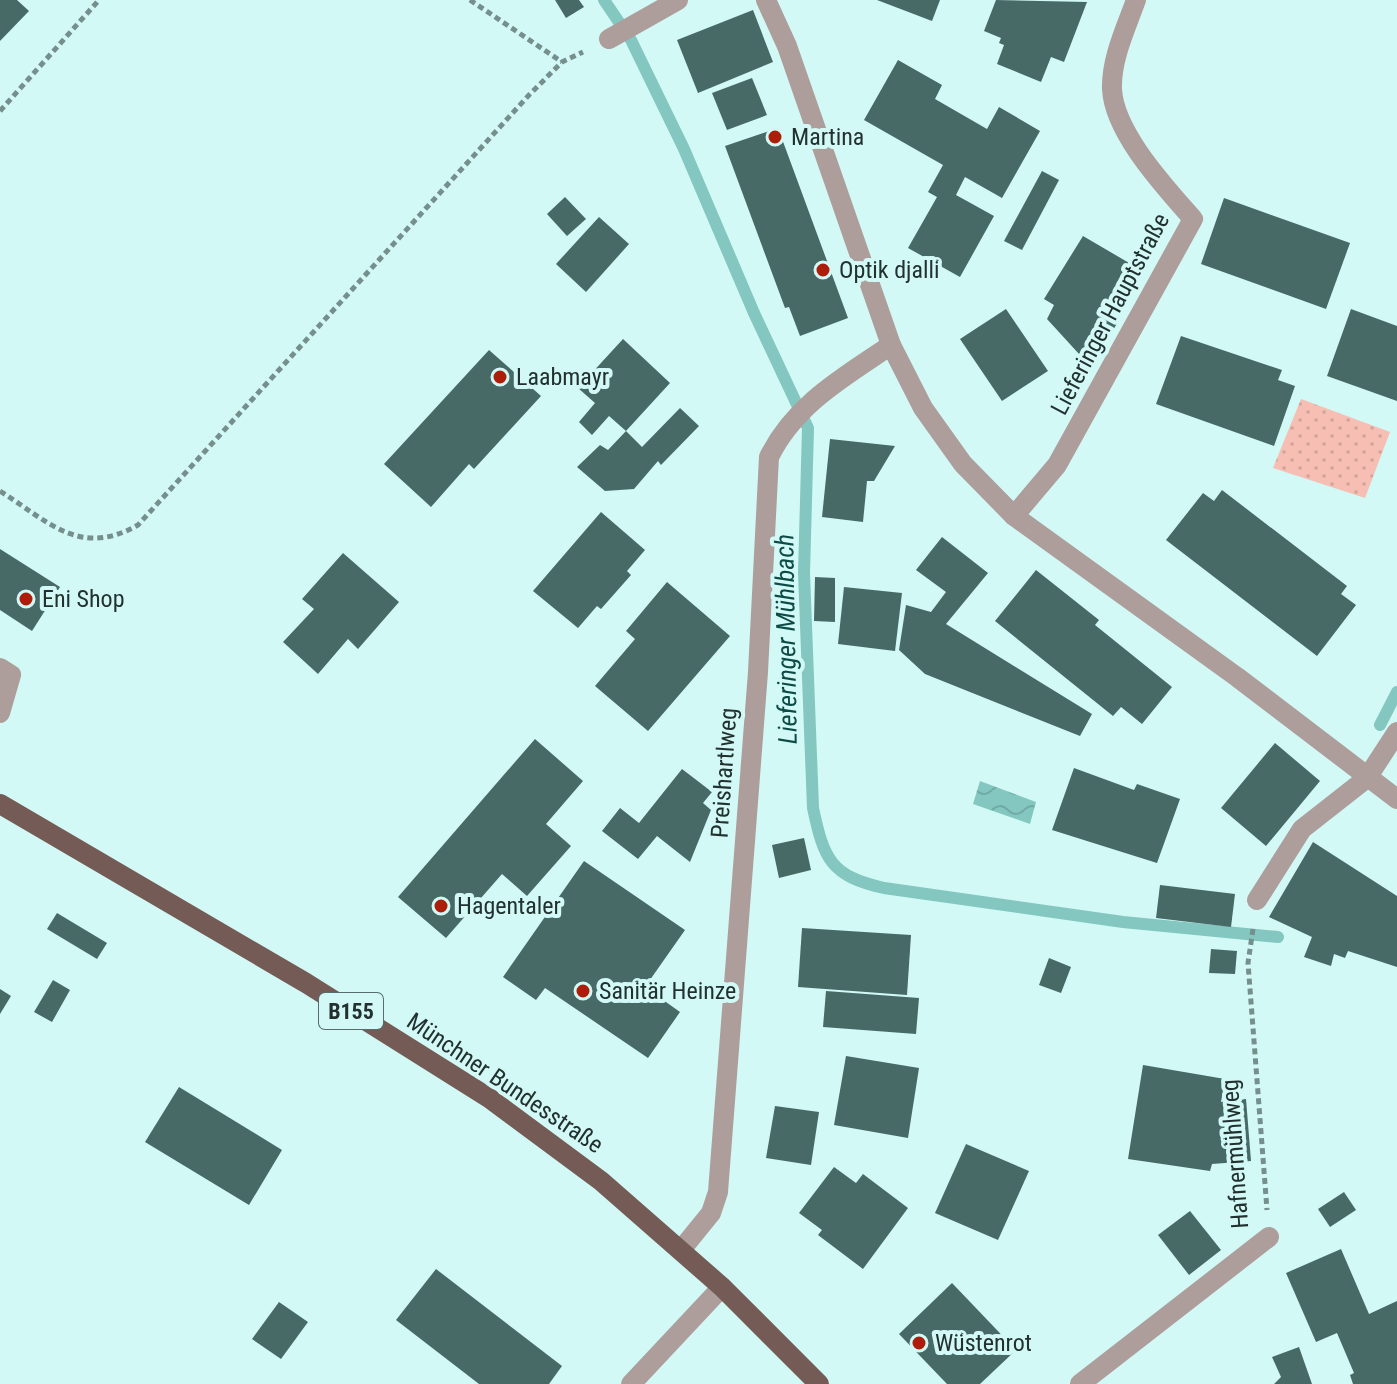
<svg xmlns="http://www.w3.org/2000/svg" width="1397" height="1384" viewBox="0 0 1397 1384" font-family="'Roboto Condensed',sans-serif">
<style>
.green{fill:url(#green-dots)}
.water{fill:url(#water-waves)}
.lines{fill:none;stroke-linecap:round;stroke-linejoin:round}
.stream{stroke:#83c7c0;stroke-width:12}
.building{fill:#476a67}
.path{stroke:#758f8d;stroke-width:5;stroke-dasharray:6 4;stroke-linecap:butt}
.service{stroke:#ad9e9b;stroke-width:20}
.minor{stroke:#ad9e9b;stroke-width:20}
.primary{stroke:#755b56;stroke-width:20}
.poi-dot{fill:#ac1d0a;stroke:#d2f9f5;stroke-width:3}
.labels{text-anchor:middle;stroke-width:8;stroke-linejoin:round;paint-order:stroke}
.shield{fill:#d2f9f5;stroke:#576d6b;stroke-width:2}
.shield-label{font-size:22px;font-weight:bold;fill:#223130}
.poi-label{font-size:24px;fill:#223130;stroke:#d2f9f5;text-anchor:start}
.street-label{font-size:24px;fill:#223130;stroke:#d2f9f5}
.water-label{font-size:26px;font-style:italic;fill:#0d4b47;stroke:#d2f9f5}
</style>
<defs>
<pattern id="green-dots" width="8" height="8" patternUnits="userSpaceOnUse" patternTransform="scale(2)"><rect width="8" height="8" fill="#f7beb3"/><path d="M2 2h.1M6 6h.1" fill="none" stroke="#d3a49a" stroke-width="1.8" stroke-linecap="round"/></pattern>
<pattern id="water-waves" width="16" height="10" patternUnits="userSpaceOnUse" patternTransform="scale(2)"><rect width="16" height="10" fill="#83c7c0"/><path d="M0 5q4-4 8 0t8 0" fill="none" stroke="#71aba5"/></pattern>
</defs>
<rect width="100%" height="100%" fill="#d2f9f5"/>
<!-- green -->
<polygon class="green" points="1301,399 1390,432 1365,498 1273,468"/>
<!-- water -->
<polygon class="water" points="980,781 1036,802 1030,824 973,804"/>
<g class="lines">
<!-- stream -->
<g class="stream">
<path d="M604 0 631 40 684 149 754 313 808 428 804 573 813 808C824 860 831 876 884 888L1123 922 1278 937"/>
<polyline points="1380,725 1397,692"/>
</g>
</g>
<!-- building -->
<g class="building">
<polygon points="0,0 17,0 29,11 0,41"/>
<polygon points="555,0 579,0 584,7 566,18"/>
<polygon points="877,0 940,0 932,21"/>
<polygon points="996,0 1087,2 1064,62 1051,57 1041,82 997,64 1004,45 999,43 1001,38 984,31"/>
<polygon points="753,10 773,62 698,93 677,40"/>
<polygon points="898,60 942,85 935,99 987,129 999,107 1040,131 1002,198 965,177 956,195 994,216 960,277 908,248 937,197 928,192 943,165 864,120"/>
<polygon points="752,78 767,115 727,130 712,93"/>
<polygon points="778,128 848,318 800,336 789,307 785,308 725,146"/>
<polygon points="1042,171 1059,180 1022,250 1004,241"/>
<polygon points="565,197 586,219 567,236 547,214"/>
<polygon points="1224,198 1350,243 1326,309 1201,264"/>
<polygon points="599,217 629,244 586,292 556,264"/>
<polygon points="1083,236 1136,267 1109,312 1120,319 1090,366 1047,319 1054,305 1044,299"/>
<polygon points="1006,309 1048,371 1002,401 960,339"/>
<polygon points="1351,309 1397,326 1397,401 1327,376"/>
<polygon points="1181,336 1282,370 1278,380 1295,386 1274,446 1156,404"/>
<polygon points="623,339 670,383 626,431 609,416 592,435 579,422 595,403 578,388"/>
<polygon points="489,350 541,396 474,469 469,464 431,507 384,464"/>
<polygon points="680,408 699,426 661,465 658,461 634,489 605,491 577,467 600,445 608,450 626,431 642,447"/>
<polygon points="830,439 895,446 874,481 867,481 863,522 822,517"/>
<polygon points="1222,490 1347,586 1341,594 1356,605 1317,656 1166,540 1203,493 1214,501"/>
<polygon points="601,512 645,550 627,571 631,575 601,609 597,606 578,628 533,591"/>
<polygon points="942,537 988,573 946,624 1092,714 1080,736 925,674 899,650 906,605 931,612 946,592 916,570"/>
<polygon points="0,549 60,587 32,631 0,610"/>
<polygon points="343,553 399,602 358,649 348,639 318,674 283,642 314,609 302,599"/>
<polygon points="1036,570 1099,620 1095,625 1172,687 1142,724 1121,707 1113,716 995,621"/>
<polygon points="815,577 835,578 835,622 814,621"/>
<polygon points="667,582 730,636 648,731 595,686 635,639 626,631"/>
<polygon points="844,587 902,593 895,651 838,644"/>
<polygon points="535,739 583,781 546,824 571,846 527,896 502,874 446,938 398,897"/>
<polygon points="1275,743 1320,781 1266,846 1221,808"/>
<polygon points="1074,768 1134,790 1137,784 1180,799 1157,863 1052,830"/>
<polygon points="682,769 712,792 703,803 711,810 690,862 657,836 638,859 602,831 620,808 639,823"/>
<polygon points="804,838 811,870 779,878 772,845"/>
<polygon points="1313,842 1397,896 1397,967 1348,951 1345,958 1334,954 1331,966 1304,957 1312,937 1269,917"/>
<polygon points="584,861 685,930 645,987 680,1012 648,1058 545,988 536,1000 503,977"/>
<polygon points="1160,885 1235,894 1231,927 1156,918"/>
<polygon points="57,913 107,943 97,959 47,929"/>
<polygon points="802,928 911,935 907,995 798,987"/>
<polygon points="1211,949 1237,951 1235,974 1209,973"/>
<polygon points="1049,958 1071,967 1061,993 1039,985"/>
<polygon points="53,980 70,990 52,1022 34,1012"/>
<polygon points="0,989 11,996 0,1014"/>
<polygon points="826,991 919,998 916,1034 823,1027"/>
<polygon points="846,1056 919,1068 908,1138 834,1125"/>
<polygon points="1143,1065 1225,1079 1221,1102 1246,1099 1251,1161 1212,1164 1210,1171 1128,1159"/>
<polygon points="179,1087 282,1150 249,1205 145,1142"/>
<polygon points="775,1106 819,1112 811,1165 766,1158"/>
<polygon points="966,1144 1029,1171 998,1240 935,1213"/>
<polygon points="834,1167 856,1183 863,1174 908,1208 863,1269 818,1235 822,1230 799,1213"/>
<polygon points="1344,1192 1356,1210 1330,1227 1318,1209"/>
<polygon points="1190,1211 1221,1250 1189,1275 1158,1235"/>
<polygon points="1341,1249 1369,1314 1397,1301 1397,1384 1353,1384 1350,1375 1354,1373 1337,1333 1316,1342 1286,1273"/>
<polygon points="436,1269 562,1366 549,1384 479,1384 396,1320"/>
<polygon points="952,1283 1016,1350 980,1384 947,1384 899,1334"/>
<polygon points="279,1302 308,1322 281,1359 252,1339"/>
<polygon points="1299,1347 1312,1384 1274,1384 1281,1377 1272,1357"/>
</g>
<g class="lines">
<!-- path -->
<g class="path">
<polyline points="470,0 562,62"/>
<polyline points="0,111 99,0"/>
<path d="M0 491C49 522 80 558 138 525L529 95 562 62 583 52"/>
<polyline points="1253,929 1248,963 1267,1210"/>
</g>
<!-- service -->
<g class="service">
<polyline points="609,39 678,0"/>
<polyline points="0,668 11,675 0,713"/>
</g>
<!-- minor -->
<g class="minor">
<polyline points="766,0 787,46 891,345 923,408 963,464 1014,516 1237,677 1397,799"/>
<path d="M1014 516 1057 465 1193 219C1166 188 1114 133 1112 89 1111 59 1126 28 1136 0"/>
<polyline points="1257,900 1302,829 1367,778 1397,732"/>
<path d="M681 1250 711 1213 718 1192 758 672 769 457C795 404 844 377 891 345"/>
<polyline points="631,1384 722,1287"/>
<polyline points="1080,1384 1269,1237"/>
</g>
<!-- primary -->
<polyline class="primary" points="0,804 306,983 489,1098 601,1181 722,1287 819,1384"/>
</g>
<!-- markers -->
<g class="poi-dot">
<circle cx="775" cy="137" r="8"/>
<circle cx="823" cy="270" r="8"/>
<circle cx="500" cy="377" r="8"/>
<circle cx="26" cy="599" r="8"/>
<circle cx="441" cy="906" r="8"/>
<circle cx="583" cy="991" r="8"/>
<circle cx="919" cy="1343" r="8"/>
</g>
<g class="labels">
<!-- shield labels -->
<rect class="shield" x="319" y="993" width="64" height="36" rx="6"/>
<g class="shield-label">
<text x="351" y="1019">B155</text>
</g>
<!-- poi labels -->
<g class="poi-label">
<text x="791" y="145">Martina</text>
<text x="839" y="278">Optik djalli</text>
<text x="516" y="385">Laabmayr</text>
<text x="42" y="607">Eni Shop</text>
<text x="457" y="914">Hagentaler</text>
<text x="599" y="999">Sanitär Heinze</text>
<text x="935" y="1351">Wüstenrot</text>
</g>
<!-- street labels -->
<g class="street-label">
<text transform="translate(1110 314) rotate(-62)" y="8">Lieferinger Hauptstraße</text>
<text transform="translate(724 773) rotate(-86)" y="8">Preishartlweg</text>
<text transform="translate(505 1083) rotate(34)" y="8">Münchner Bundesstraße</text>
<text transform="translate(1235 1154) rotate(-94)" y="8">Hafnermühlweg</text>
</g>
<!-- water labels -->
<g class="water-label">
<text transform="translate(786 639) rotate(-91)" y="9">Lieferinger Mühlbach</text>
</g>
</g>
</svg>
